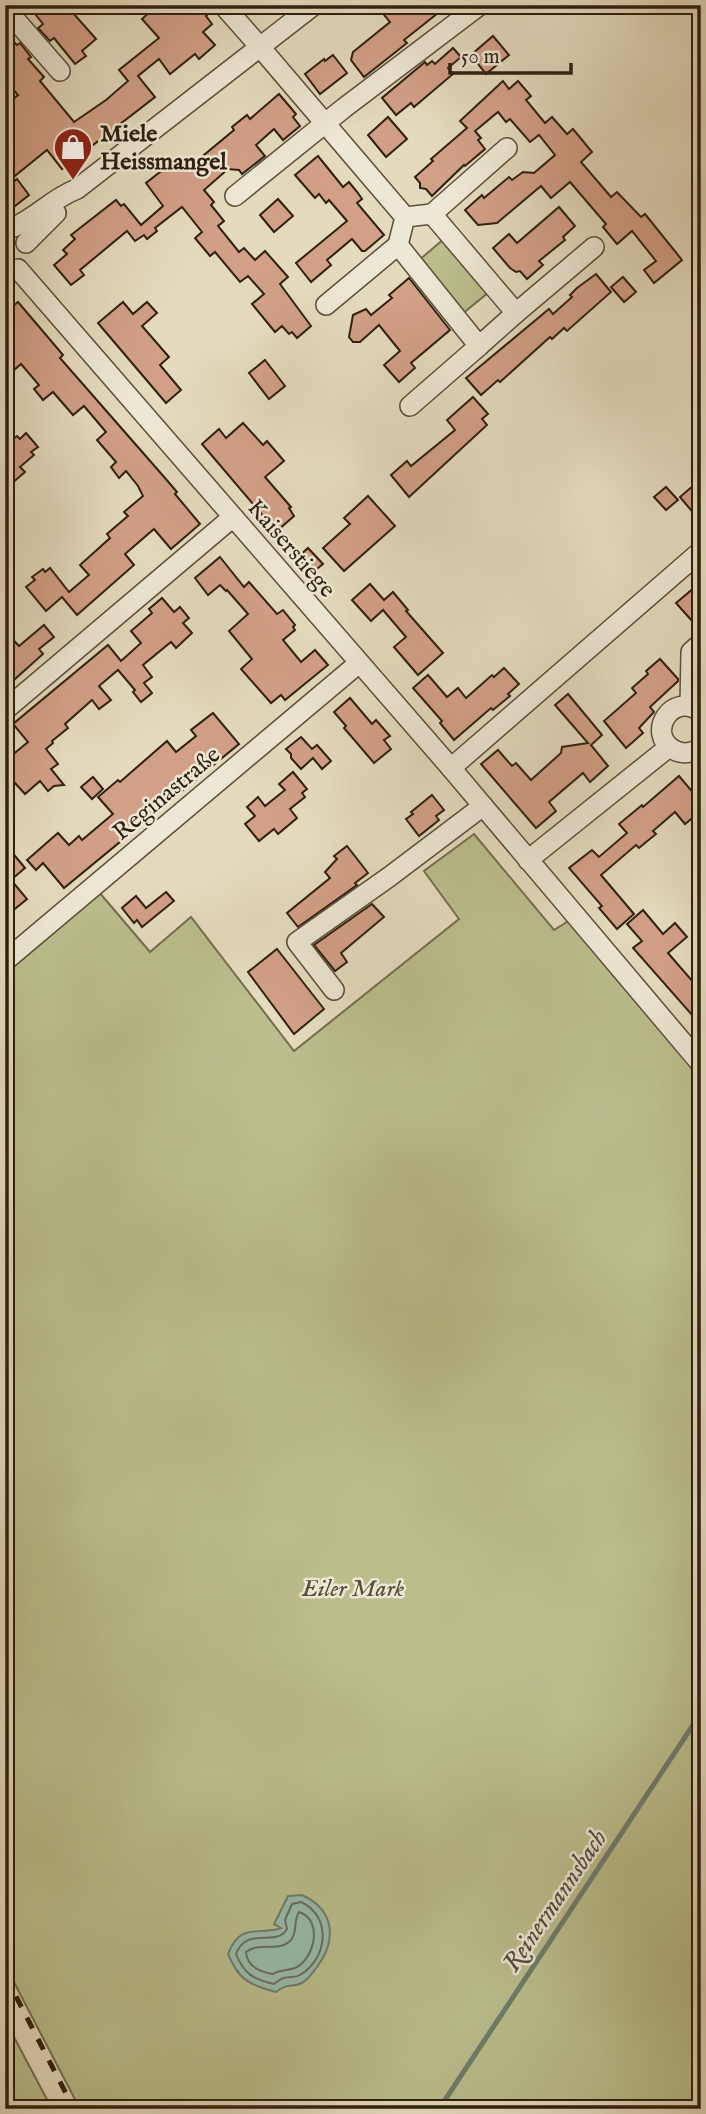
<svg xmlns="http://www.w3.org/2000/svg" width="706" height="2114" viewBox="0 0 706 2114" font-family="'IM FELL English',serif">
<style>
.green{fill:#babe8d;stroke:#746e4e;stroke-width:2}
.water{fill:#97bcac;stroke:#6d7d6d;stroke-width:2}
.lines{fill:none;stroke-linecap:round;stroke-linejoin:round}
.shore{stroke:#636e5d;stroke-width:2}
.stream{stroke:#6d7d6d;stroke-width:5}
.building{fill:#d2a087;stroke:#2f1f0e;stroke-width:2}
.minor-casing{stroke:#5c4e3a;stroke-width:22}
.minor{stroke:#ede8d5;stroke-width:19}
.rail{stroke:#2f1f0e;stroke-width:5;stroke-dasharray:12 12;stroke-linecap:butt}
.labels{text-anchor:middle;stroke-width:5;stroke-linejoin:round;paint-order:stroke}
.poi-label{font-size:24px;font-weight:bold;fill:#2f1f0e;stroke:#ede8d5;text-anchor:start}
.street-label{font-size:24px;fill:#2f1f0e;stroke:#ede8d5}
.park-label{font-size:24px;font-style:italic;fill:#594f34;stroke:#ede8d5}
.water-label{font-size:26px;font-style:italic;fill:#4e4e3d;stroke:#ede8d5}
</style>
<rect width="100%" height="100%" fill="#e4dbbe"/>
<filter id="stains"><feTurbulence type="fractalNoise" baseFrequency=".00286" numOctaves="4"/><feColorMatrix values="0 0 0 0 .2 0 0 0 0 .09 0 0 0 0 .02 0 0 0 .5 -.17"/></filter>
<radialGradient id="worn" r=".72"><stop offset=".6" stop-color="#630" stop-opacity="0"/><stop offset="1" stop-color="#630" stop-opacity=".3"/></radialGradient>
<!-- green -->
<g class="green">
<polygon points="445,238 489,292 462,314 418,261"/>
<polygon points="474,834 554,930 570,920 701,1077 701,2109 80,2109 5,1965 5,971 99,892 150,952 191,917 294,1051 459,919 424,871"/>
<polygon points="5,2020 52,2109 5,2109"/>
</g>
<!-- water -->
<path class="water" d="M302 1895C335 1910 337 1940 317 1967 313 1972 308 1980 302 1983 292 1988 289 1982 276 1992 249 1985 239 1980 228 1954 241 1921 259 1936 281 1928L274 1924 288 1896Z"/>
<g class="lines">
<!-- shore -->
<g class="shore">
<path d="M301 1902C332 1916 328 1959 300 1975 295 1978 289 1976 284 1978 280 1979 277 1982 274 1984 253 1979 244 1974 236 1954 247 1925 276 1948 287 1929L285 1920 292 1904Z"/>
<path d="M299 1912C324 1920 314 1960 295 1968 287 1971 281 1969 273 1974 260 1972 247 1966 246 1952 260 1941 279 1953 291 1940 298 1931 293 1921 299 1912Z"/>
</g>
<!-- stream -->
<polyline class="stream" points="439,2109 701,1713"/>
</g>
<!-- building -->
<g class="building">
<polygon points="28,5 66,5 96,39 82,51 86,56 75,64 54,38 50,41 38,28 43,24"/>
<polygon points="157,5 188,5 192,11 201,5 208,14 206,16 212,24 203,32 215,45 199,59 195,54 170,74 159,59 138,76 155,97 62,169 47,150 11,179 5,172 5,120 11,115 5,105 18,95 5,80 5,47 13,41 17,45 20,43 31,57 28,59 44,77 40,81 74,122 106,100 128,81 119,70 159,38 142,19"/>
<polygon points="388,5 392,5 398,13 407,5 433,5 438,13 404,40 407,43 364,77 351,60 353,52 390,22 381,11"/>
<polygon points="493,36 509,55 486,74 471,55"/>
<polygon points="453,48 461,57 448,68 453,74 414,107 411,103 396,115 382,98 425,62 427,65 432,61 435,64"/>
<polygon points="333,55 347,73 320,94 305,74 324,59 325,61"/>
<polygon points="503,81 509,89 518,81 531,96 526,100 545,123 552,117 567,134 573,129 592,152 581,162 611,197 617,192 641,217 645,214 682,260 654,283 644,270 656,261 632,231 617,244 603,227 606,224 570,182 551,198 541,186 497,223 478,225 465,210 482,195 484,198 509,177 512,180 523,172 534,173 555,155 539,135 530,142 510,119 506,122 498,112 475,131 481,138 478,140 485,149 465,166 464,165 432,196 426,189 420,188 420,183 415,177 433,161 431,159 467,128 460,121"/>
<polygon points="279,94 296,114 293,117 300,126 283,140 274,129 256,145 265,156 242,174 239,170 228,169 204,190 214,202 211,205 224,221 218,226 239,252 244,248 255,260 265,251 288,277 280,284 311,326 297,338 292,332 289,334 282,326 275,332 252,304 264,294 248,276 240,282 215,252 210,256 195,238 202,232 182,207 155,228 157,231 147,239 144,235 135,241 127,231 80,270 84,275 71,285 54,265 67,254 63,250 75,239 71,235 116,200 121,206 124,204 141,225 163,206 146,183 178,158 187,169 234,130 232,127 247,115 250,119"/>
<polygon points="388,117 407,139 386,157 368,135"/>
<polygon points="318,156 343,187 349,182 358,193 362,199 357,203 384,235 365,251 362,251 352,239 327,260 331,265 311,282 296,263 347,221 329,200 326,203 319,194 315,198 295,175"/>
<polygon points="17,179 29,195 5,214 5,189"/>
<polygon points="278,199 293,216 274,232 260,215"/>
<polygon points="559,207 575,226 563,237 565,240 539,261 543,265 527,279 520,271 516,272 510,268 493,248 509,234 517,243"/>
<polygon points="596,274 611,292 567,331 564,328 552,339 550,337 500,382 498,380 481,395 466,378 549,309 553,314 572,297 570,295 577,288"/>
<polygon points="623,277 636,292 624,302 611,287"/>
<polygon points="409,278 450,330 411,363 415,368 399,382 384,365 400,351 379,325 360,342 353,342 349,337 353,315 366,309 371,315 392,298 389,295"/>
<polygon points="18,302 63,355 60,358 165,478 177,492 175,494 200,524 171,549 154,529 125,554 134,565 77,615 62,597 46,611 26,587 35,580 32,577 43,569 45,572 50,568 69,592 89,575 80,565 110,538 107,534 128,516 124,512 143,496 138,486 126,471 119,478 111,467 116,462 97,440 106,432 84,406 73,415 53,392 43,400 34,389 39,385 21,364 5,378 5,313"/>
<polygon points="123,302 133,314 147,302 157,313 142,326 169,357 160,365 181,390 166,403 98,323"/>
<polygon points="265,360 285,386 269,399 249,373"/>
<polygon points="473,397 488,414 482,419 487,425 409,497 391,475 407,461 411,466 455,430 447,420"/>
<polygon points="243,423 263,445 267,441 284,461 265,477 291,507 289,508 294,516 278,530 272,523 270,524 202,444 219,429 226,438"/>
<polygon points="26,433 38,447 31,452 34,455 20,467 25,472 11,484 5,477 5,446 17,436 20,439"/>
<polygon points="701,479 701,522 680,497"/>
<polygon points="666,487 678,500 666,510 654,497"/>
<polygon points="368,496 395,526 344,571 323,548 350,524 344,518"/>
<polygon points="308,548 323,564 312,573 298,557"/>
<polygon points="220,557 244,587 249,582 277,614 283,610 295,625 293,627 295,630 283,640 301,662 315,650 328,665 285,700 281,695 271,703 241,669 252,659 229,631 248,614 227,590 226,591 220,585 208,595 195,578"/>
<polygon points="370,584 384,600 393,592 408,610 406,611 443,653 418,675 394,647 406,637 383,610 371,621 352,600"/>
<polygon points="695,587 701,594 701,631 676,603"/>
<polygon points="162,598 174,612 180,607 189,618 183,623 192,633 176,648 171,642 143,665 152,677 144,683 152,693 141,702 133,692 135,690 118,670 99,686 111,700 99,709 92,700 65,724 68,728 52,741 53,743 46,749 58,764 51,769 64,785 54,786 48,791 40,781 25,794 5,772 5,761 28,742 13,724 108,645 121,661 141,643 131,631 152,613 149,609"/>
<polygon points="44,625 54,637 39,649 43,654 15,679 5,668 5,631 19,646"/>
<polygon points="660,659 678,679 678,681 650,707 654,712 639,728 643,733 626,748 604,721 636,693 632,688 648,674 646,671"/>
<polygon points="504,668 519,684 508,694 510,696 493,710 491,708 454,740 440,723 442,721 413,688 428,675 447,697 458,688 466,698 492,675 494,677"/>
<polygon points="568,694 602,735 591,745 608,766 590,782 583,773 549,802 556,811 536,828 481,764 498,750 512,766 516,763 531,780 561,753 562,747 588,743 555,705"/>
<polygon points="350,698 372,724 376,720 390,736 384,740 391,749 374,763 344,728 346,726 334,712"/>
<polygon points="213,713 239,744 64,888 43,863 36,870 27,860 58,833 69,845 79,836 82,840 113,814 98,797 118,780 120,782 167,741 176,752 196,736 191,730"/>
<polygon points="301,737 312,749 317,745 331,761 322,769 313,758 301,769 291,758 291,754 286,749"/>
<polygon points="293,772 307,789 302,793 305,797 290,809 297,818 278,834 274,829 259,841 245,824 255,816 247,807 258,797 265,806 285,790 279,784"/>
<polygon points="679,776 701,802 701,811 685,824 675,812 653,831 656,834 639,848 636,845 601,875 634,914 617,929 599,908 602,906 569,868 592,850 599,857 627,833 619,824 642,805 643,807"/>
<polygon points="93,777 103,789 92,799 81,787"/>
<polygon points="432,795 444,810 436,816 439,820 419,836 406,819 413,814 411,812"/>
<polygon points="5,844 25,868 11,880 27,899 5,917"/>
<polygon points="347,846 368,873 355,883 357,885 298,927 287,913 330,878 325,872 337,859 334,856"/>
<polygon points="166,892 174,901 142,927 137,920 134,923 122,908 136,896 146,908"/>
<polygon points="372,904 384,917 341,953 347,962 335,971 314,945"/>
<polygon points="643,910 663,934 675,923 687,937 668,953 701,991 701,1008 692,1015 633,948 642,941 627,924"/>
<polygon points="277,949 324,1009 294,1034 248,972"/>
</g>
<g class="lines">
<!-- minor casing -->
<g class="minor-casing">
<g id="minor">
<polyline points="223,5 260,47 405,217 398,245 479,346 516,313 432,214 405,217"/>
<polyline points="5,8 60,71"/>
<polyline points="235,196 344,108 480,5"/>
<polyline points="432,214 507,148"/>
<path d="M14 227C37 217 53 198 77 189L314 5"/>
<polyline points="26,243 56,213"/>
<polyline points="18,269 451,768 701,1064"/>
<polyline points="326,305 398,245"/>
<polyline points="516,313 594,247"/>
<polyline points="410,406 479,346"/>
<polyline points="690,706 691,652 701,643"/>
<polyline points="5,710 233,517"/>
<path d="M701 712C672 690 645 734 674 750 684 755 692 753 701 748"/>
<polyline points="451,768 701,551"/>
<polyline points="528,860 669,747"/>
<polyline points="5,961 359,663"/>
<polyline points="334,990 297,942 389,877 483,806"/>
</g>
</g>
<!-- minor -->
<use href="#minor" class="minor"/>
<!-- rail -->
<polyline class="rail" points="5,1975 74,2109"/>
</g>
<!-- icons -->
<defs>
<g id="shop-pin" transform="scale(2.0125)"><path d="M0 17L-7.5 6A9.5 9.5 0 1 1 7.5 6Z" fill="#8f2418" stroke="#ede8d5"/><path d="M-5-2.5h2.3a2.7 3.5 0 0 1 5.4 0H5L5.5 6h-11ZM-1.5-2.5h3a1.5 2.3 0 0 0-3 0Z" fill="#fff"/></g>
</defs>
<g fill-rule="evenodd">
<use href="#shop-pin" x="73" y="147"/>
</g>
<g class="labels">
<!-- poi labels -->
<g class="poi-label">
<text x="100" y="141">Miele<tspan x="100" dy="28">Heissmangel</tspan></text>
</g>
<!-- street labels -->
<g class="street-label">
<text transform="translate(292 548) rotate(49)" y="8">Kaiserstiege</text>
<text transform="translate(166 793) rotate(-40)" y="8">Reginastraße</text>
</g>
<!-- park labels -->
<g class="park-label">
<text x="353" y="1596">Eiler Mark</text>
</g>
<!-- water labels -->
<g class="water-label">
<text transform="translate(554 1900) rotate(-56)" y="9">Reinermannsbach</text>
</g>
</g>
<!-- margin -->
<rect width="706" height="2114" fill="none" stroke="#e4dbbe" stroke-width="28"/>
<rect x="7" y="7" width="692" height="2100" fill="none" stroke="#2f1f0e" stroke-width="3.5"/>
<rect x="14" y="14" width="678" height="2086" fill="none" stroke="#2f1f0e" stroke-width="2"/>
<!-- scale -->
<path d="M450 63v10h121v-10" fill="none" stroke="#2f1f0e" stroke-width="3.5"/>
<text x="461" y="63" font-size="21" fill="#2f1f0e" stroke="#ede8d5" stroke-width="5" paint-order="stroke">50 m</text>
<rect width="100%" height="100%" filter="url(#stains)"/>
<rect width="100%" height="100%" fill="url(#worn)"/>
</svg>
